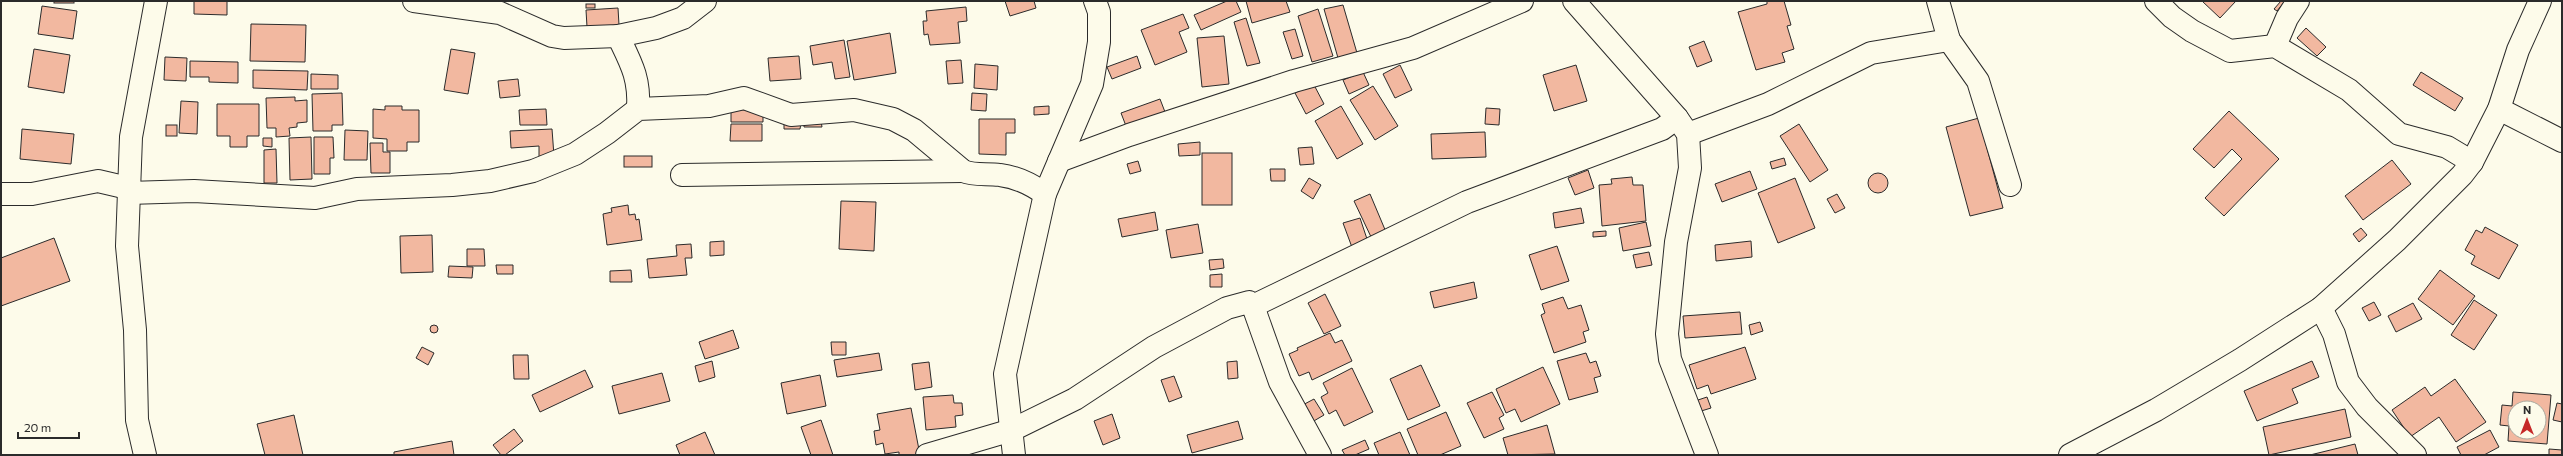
<svg xmlns="http://www.w3.org/2000/svg" width="2563" height="456" viewBox="0 0 2563 456" font-family="Commissioner,sans-serif">
<style>
.building{fill:#f2b8a0;stroke:#2b2b2b;fill-rule:evenodd}
.lines{fill:none;stroke-linecap:round;stroke-linejoin:round}
.minor-casing{stroke:#2b2b2b;stroke-width:24}
.minor{stroke:#fdfbea;stroke-width:22}
</style>
<rect width="100%" height="100%" fill="#fdfbea"/>
<!-- building -->
<g class="building">
<rect x="54" y="1" width="20" height="2"/>
<polygon points="194,1 227,1 227,15 194,14"/>
<polygon points="1005,1 1034,1 1036,8 1010,16"/>
<polygon points="1227,1 1236,1 1241,12 1201,30 1194,15"/>
<polygon points="1246,1 1286,1 1290,12 1252,23"/>
<polygon points="1767,1 1784,1 1791,25 1787,26 1794,49 1782,53 1785,62 1756,70 1738,12 1767,4"/>
<polygon points="2202,1 2236,1 2220,18"/>
<polygon points="2281,1 2285,1 2277,11 2274,9"/>
<rect x="586" y="4" width="9" height="4"/>
<polygon points="1343,5 1357,53 1338,58 1324,9"/>
<polygon points="42,6 77,11 73,39 38,34"/>
<polygon points="966,7 967,21 958,22 960,43 930,45 928,34 924,35 923,21 927,21 926,11"/>
<polygon points="618,8 619,25 587,27 586,10"/>
<polygon points="1318,9 1333,56 1312,62 1298,16"/>
<polygon points="1183,14 1189,28 1179,32 1187,52 1155,65 1141,30"/>
<polygon points="1246,18 1260,63 1247,66 1234,22"/>
<polygon points="251,24 306,25 305,62 250,61"/>
<polygon points="2306,28 2326,47 2317,56 2297,38"/>
<polygon points="1295,29 1303,56 1292,59 1283,32"/>
<polygon points="890,33 896,73 854,80 847,41"/>
<polygon points="1224,36 1229,84 1202,87 1197,38"/>
<polygon points="844,40 850,77 835,79 832,62 813,65 810,46"/>
<polygon points="1704,41 1712,61 1697,67 1689,47"/>
<polygon points="34,49 70,55 64,93 28,87"/>
<polygon points="451,49 475,53 468,94 444,90"/>
<polygon points="799,56 801,79 770,81 768,58"/>
<polygon points="1137,56 1141,68 1112,79 1107,67"/>
<polygon points="165,57 187,58 186,81 164,80"/>
<polygon points="961,60 963,83 948,84 946,61"/>
<polygon points="190,61 238,62 238,83 209,82 209,77 190,77"/>
<polygon points="975,64 998,66 997,90 974,88"/>
<polygon points="1400,65 1412,90 1395,98 1383,74"/>
<polygon points="1576,65 1587,101 1554,111 1543,75"/>
<polygon points="253,70 308,71 307,90 253,88"/>
<polygon points="1363,72 1369,85 1349,94 1343,80"/>
<polygon points="2421,72 2463,98 2455,111 2413,85"/>
<polygon points="311,74 338,75 338,89 311,89"/>
<polygon points="518,79 520,96 500,98 498,81"/>
<polygon points="1313,83 1324,104 1306,114 1295,93"/>
<polygon points="1373,86 1398,126 1375,140 1350,100"/>
<polygon points="342,93 343,125 332,125 332,131 313,131 312,94"/>
<polygon points="972,93 987,94 986,111 971,110"/>
<polygon points="295,97 295,101 307,100 307,122 297,123 297,127 289,128 290,136 276,137 276,128 267,128 266,98"/>
<polygon points="1160,99 1165,112 1126,126 1121,113"/>
<polygon points="181,101 198,102 197,134 179,133"/>
<polygon points="217,104 259,104 259,136 247,136 247,147 230,147 230,136 217,136"/>
<polygon points="731,104 763,108 763,122 731,122"/>
<polygon points="385,106 402,106 402,110 419,110 419,142 407,142 407,151 387,151 387,139 373,138 373,109 385,110"/>
<polygon points="1049,106 1049,114 1034,115 1034,107"/>
<polygon points="1341,106 1363,144 1337,159 1315,121"/>
<polygon points="1486,108 1500,109 1499,125 1485,124"/>
<polygon points="546,109 547,125 520,125 519,110"/>
<polygon points="2229,111 2279,159 2224,216 2205,198 2242,159 2232,149 2214,168 2193,149"/>
<polygon points="1979,118 2003,208 1970,216 1946,127"/>
<polygon points="979,119 1015,119 1015,133 1006,133 1006,155 979,154"/>
<polygon points="804,121 821,121 822,127 804,127"/>
<polygon points="784,123 801,123 800,129 784,129"/>
<polygon points="731,124 762,124 762,141 730,141"/>
<polygon points="1799,124 1828,170 1810,182 1780,136"/>
<rect x="166" y="125" width="11" height="11"/>
<polygon points="22,129 74,134 71,164 20,159"/>
<polygon points="552,129 554,156 539,157 539,146 511,148 510,131"/>
<polygon points="345,130 368,131 367,160 344,160"/>
<polygon points="1485,132 1486,157 1432,159 1431,134"/>
<polygon points="311,137 312,179 290,180 289,138"/>
<polygon points="314,137 333,137 334,158 330,158 330,174 314,174"/>
<polygon points="263,138 272,138 272,147 263,146"/>
<polygon points="1200,142 1200,155 1179,156 1178,144"/>
<polygon points="370,143 383,143 383,152 390,152 390,173 371,173"/>
<polygon points="1312,147 1314,164 1300,165 1298,148"/>
<polygon points="276,149 277,183 264,183 264,150"/>
<rect x="1202" y="153" width="30" height="52"/>
<rect x="624" y="156" width="28" height="11"/>
<polygon points="1784,158 1786,165 1772,169 1770,162"/>
<polygon points="2392,160 2411,184 2363,220 2345,196"/>
<polygon points="1138,161 1141,171 1130,174 1127,164"/>
<polygon points="1270,169 1285,169 1285,181 1271,181"/>
<polygon points="1588,170 1594,188 1575,195 1568,178"/>
<polygon points="1750,171 1757,189 1722,202 1715,184"/>
<circle cx="1878" cy="183" r="10"/>
<polygon points="1632,177 1633,185 1643,185 1646,221 1602,226 1599,185 1612,184 1611,179"/>
<polygon points="1309,178 1321,185 1313,199 1301,191"/>
<polygon points="1795,178 1815,228 1778,243 1758,193"/>
<polygon points="1370,194 1386,232 1372,239 1354,201"/>
<polygon points="1837,194 1845,208 1835,213 1827,199"/>
<polygon points="841,201 876,202 874,251 839,249"/>
<polygon points="628,205 629,215 635,214 636,220 639,219 642,240 607,245 603,214 612,212 611,208"/>
<polygon points="1581,208 1584,223 1555,228 1553,213"/>
<polygon points="1155,212 1158,230 1122,237 1118,219"/>
<polygon points="1360,218 1369,245 1353,250 1343,223"/>
<polygon points="1646,222 1651,246 1623,251 1619,228"/>
<polygon points="1198,224 1203,253 1171,258 1166,230"/>
<polygon points="2485,227 2518,245 2499,279 2471,264 2475,256 2465,250 2476,230 2482,233"/>
<polygon points="2361,228 2367,235 2359,242 2353,234"/>
<polygon points="1606,231 1606,236 1593,237 1593,232"/>
<polygon points="432,235 433,272 401,273 400,236"/>
<polygon points="54,238 70,281 1,306 1,258"/>
<polygon points="724,241 724,255 710,256 710,242"/>
<polygon points="1751,241 1752,257 1716,261 1715,245"/>
<polygon points="691,244 692,258 685,258 687,275 649,278 647,259 677,256 676,245"/>
<polygon points="1557,246 1569,281 1541,290 1529,255"/>
<polygon points="467,249 484,249 485,266 467,266"/>
<polygon points="1649,252 1652,265 1636,268 1633,255"/>
<polygon points="1223,259 1224,268 1210,270 1209,260"/>
<polygon points="496,265 513,265 513,274 497,274"/>
<polygon points="449,266 473,267 472,278 448,277"/>
<polygon points="631,270 632,282 610,282 610,271"/>
<polygon points="2440,270 2475,296 2453,325 2418,299"/>
<polygon points="1222,274 1222,287 1210,287 1210,275"/>
<polygon points="1474,282 1477,298 1434,308 1430,292"/>
<polygon points="1325,294 1341,326 1324,334 1308,303"/>
<polygon points="1563,297 1568,309 1581,305 1589,330 1583,332 1586,342 1554,353 1541,315 1545,313 1542,304"/>
<polygon points="2474,300 2497,315 2474,350 2451,335"/>
<polygon points="2374,302 2381,315 2369,321 2362,308"/>
<polygon points="2413,303 2422,319 2396,332 2388,316"/>
<polygon points="1740,312 1742,334 1685,338 1683,316"/>
<polygon points="1760,322 1763,331 1751,335 1749,325"/>
<circle cx="434" cy="329" r="4"/>
<polygon points="733,330 739,348 705,359 699,342"/>
<polygon points="1330,333 1335,343 1342,340 1352,361 1312,380 1309,372 1299,376 1289,354 1298,350 1297,348"/>
<polygon points="831,342 846,342 846,355 832,355"/>
<polygon points="422,347 434,353 428,365 416,358"/>
<polygon points="1745,347 1756,379 1711,394 1708,385 1697,389 1689,365"/>
<polygon points="879,353 882,370 837,377 834,360"/>
<polygon points="1586,353 1590,363 1596,361 1601,376 1594,378 1598,392 1569,400 1557,361"/>
<polygon points="513,355 528,355 529,379 514,379"/>
<polygon points="712,361 715,377 699,382 695,366"/>
<polygon points="1237,361 1238,378 1228,379 1227,362"/>
<polygon points="2312,361 2319,377 2292,389 2298,403 2257,421 2244,391"/>
<polygon points="929,362 932,387 915,390 912,364"/>
<polygon points="1421,365 1440,406 1408,420 1390,379"/>
<polygon points="1543,367 1560,404 1521,422 1515,409 1506,413 1496,389"/>
<polygon points="1352,368 1373,412 1344,426 1336,410 1329,414 1321,397 1328,393 1323,383"/>
<polygon points="585,370 593,387 540,412 532,395"/>
<polygon points="662,373 670,401 619,414 612,386"/>
<polygon points="820,375 826,406 787,414 781,383"/>
<polygon points="1174,376 1182,397 1169,402 1161,380"/>
<polygon points="2455,379 2486,422 2456,442 2439,417 2410,437 2392,410 2425,387 2431,396"/>
<polygon points="1492,392 1504,415 1499,418 1504,429 1484,438 1467,403"/>
<path d="M2513 392 2551 395 2547 444 2508 441 2509 426 2500 425 2502 405 2512 406ZM2515 408H2539V432H2515Z"/>
<polygon points="953,395 954,403 962,403 963,415 955,416 956,427 926,430 923,397"/>
<polygon points="1707,397 1711,408 1698,412 1695,401"/>
<polygon points="1314,399 1324,415 1307,425 1297,408"/>
<polygon points="2557,403 2562,404 2562,422 2553,420"/>
<polygon points="911,408 920,455 899,455 899,452 885,454 883,443 876,445 874,431 880,430 877,414"/>
<polygon points="2345,409 2351,437 2269,455 2263,427"/>
<polygon points="1446,412 1461,446 1440,455 1418,455 1407,429"/>
<polygon points="1112,414 1120,438 1103,445 1094,421"/>
<polygon points="294,415 303,455 265,455 257,424"/>
<polygon points="821,420 833,455 811,455 801,427"/>
<polygon points="1238,421 1243,439 1192,453 1187,435"/>
<polygon points="1547,425 1555,454 1508,455 1503,438"/>
<polygon points="514,429 523,441 505,455 501,455 493,445"/>
<polygon points="2490,430 2499,447 2484,455 2461,455 2457,447"/>
<polygon points="705,432 715,455 680,455 676,445"/>
<polygon points="1400,432 1410,455 1379,455 1374,443"/>
<polygon points="1365,440 1369,449 1355,455 1345,455 1342,450"/>
<polygon points="452,441 454,455 394,455 394,452"/>
<polygon points="2355,444 2358,455 2310,455"/>
<polygon points="2549,449 2562,450 2562,455 2549,455"/>
</g>
<g class="lines">
<!-- minor casing -->
<g class="minor-casing">
<g id="minor">
<polyline points="414,1 500,13 552,36 564,38 618,36 656,28 683,18 705,1"/>
<polyline points="1574,1 1677,118 1688,134 1690,168 1676,242 1667,334 1670,359 1707,455"/>
<polyline points="1938,1 1949,40 1978,81 2010,185"/>
<polyline points="2156,1 2172,17 2192,31 2230,51 2275,46 2349,90 2399,134 2447,147 2472,162"/>
<path d="M618 36C631 63 640 78 638 109"/>
<polyline points="2275,46 2287,18 2298,1"/>
<polyline points="2499,109 2562,141"/>
<polyline points="1688,134 1768,104 1871,53 1949,40"/>
<polyline points="1059,161 1129,135 1294,81 1413,48 1522,1"/>
<polyline points="682,175 963,171"/>
<path d="M128 193 194 191 315 198 357 189 452 185 490 181 533 171 575 154 607 133 638 109 709 106 744 98 791 115 854 110 893 119 914 130 963 171C975 176 987 173 1000 175 1017 177 1031 184 1045 194"/>
<polyline points="1,194 32,194 98,181 128,188"/>
<polyline points="1253,306 1467,202 1662,129 1677,118"/>
<polyline points="2321,308 2334,334 2348,382 2367,407 2415,455"/>
<polyline points="145,455 137,420 135,330 127,246 131,137 156,1"/>
<polyline points="927,455 1012,430 1075,399 1154,347 1227,308 1249,302 1253,306 1280,382 1320,455"/>
<polyline points="1014,455 1005,374 1045,194 1092,84 1099,42 1099,12 1095,1"/>
<polyline points="2070,455 2156,410 2240,360 2321,308 2397,240 2462,175 2472,162 2499,109 2518,50 2540,1"/>
</g>
</g>
<!-- minor -->
<use href="#minor" class="minor"/>
</g>
<!-- border -->
<rect width="2563" height="456" fill="none" stroke="#2b2b2b" stroke-width="4"/>
<!-- north arrow -->
<g transform="translate(2527 420)"><circle r="19" fill="#fdfbea" stroke="#a9a89e"/>
<path d="M0-3L7 15L0 10L-7 15Z" fill="#c62828"/>
<text y="-6" font-size="11" font-weight="bold" text-anchor="middle" fill="#2b2b2b">N</text>
</g>
<!-- scale -->
<path d="M18 432v6h61v-6" fill="none" stroke="#2b2b2b" stroke-width="2"/>
<text x="24" y="432" font-size="12" fill="#2b2b2b" stroke="#fdfbea" stroke-width="3" paint-order="stroke">20 m</text>
</svg>
